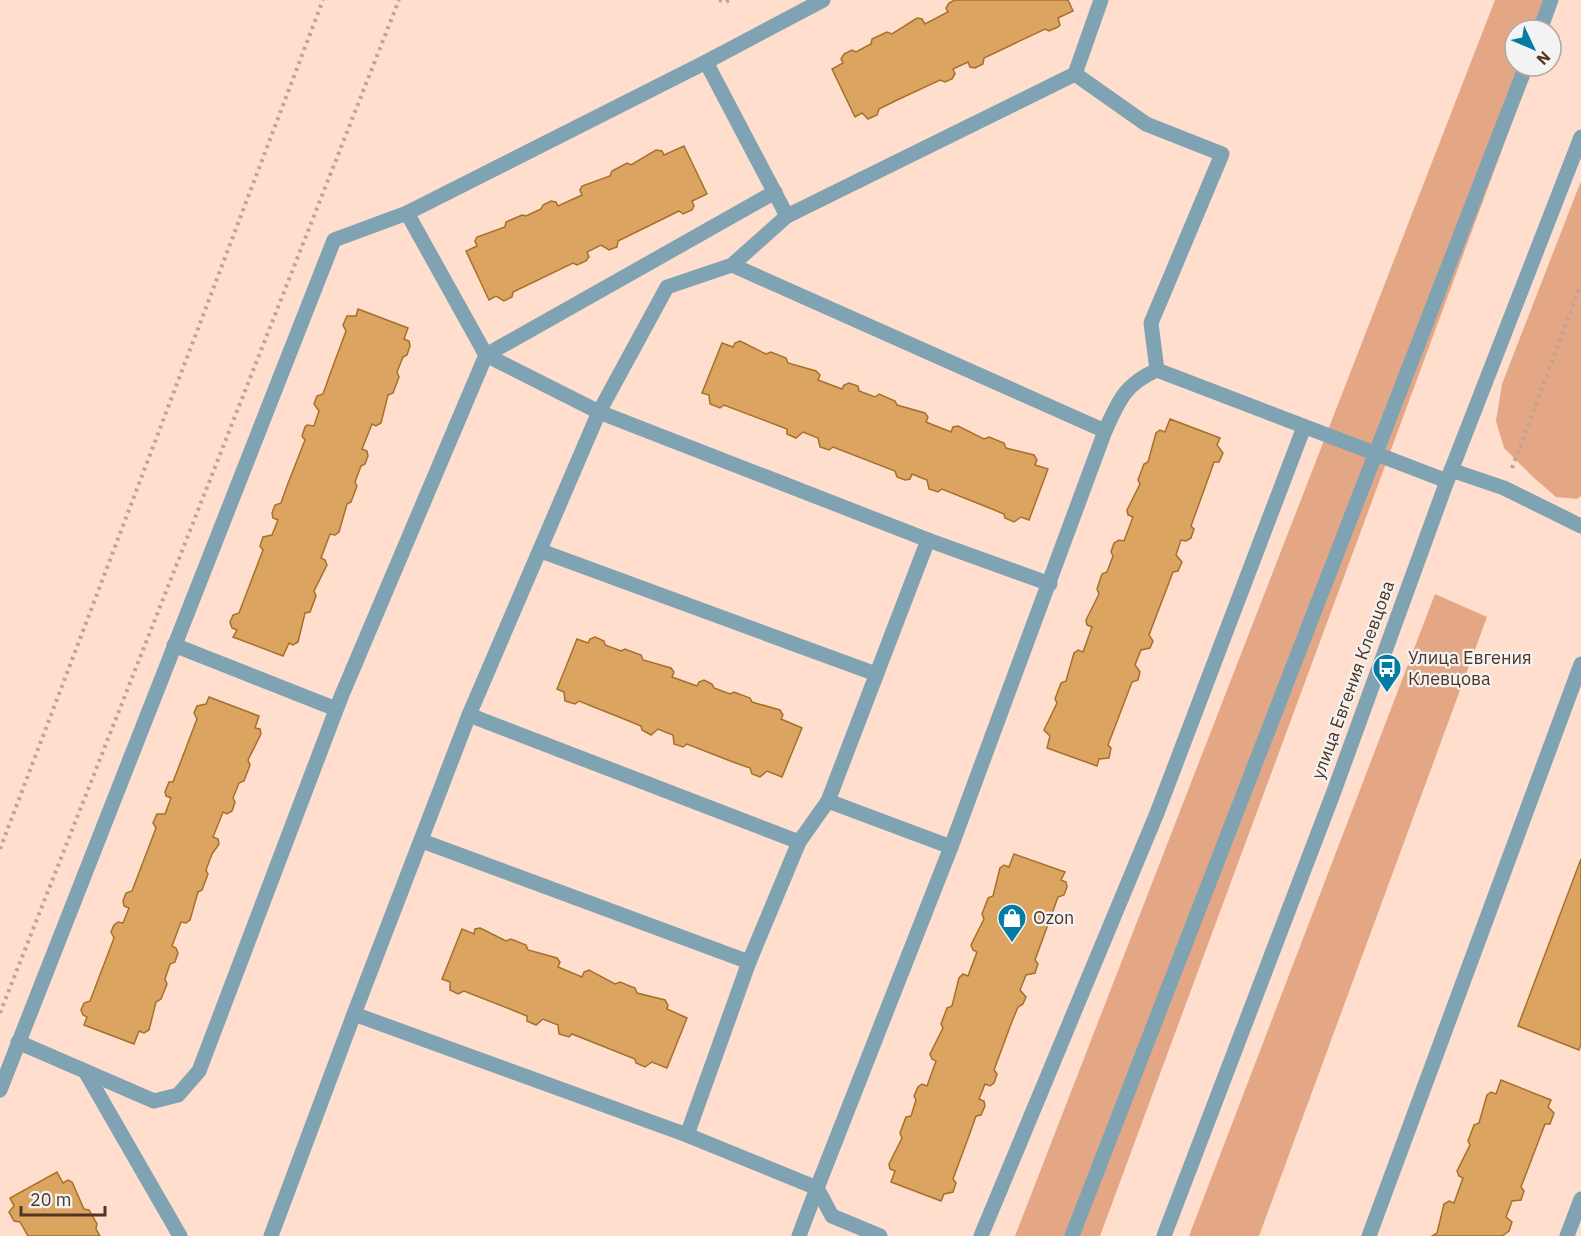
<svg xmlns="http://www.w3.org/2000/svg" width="1581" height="1236" viewBox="0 0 1581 1236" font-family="'IBM Plex Sans',sans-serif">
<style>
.green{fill:#e3a786}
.building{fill:#dca461;stroke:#a5702a;stroke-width:1.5}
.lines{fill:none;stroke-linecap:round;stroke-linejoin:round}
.path{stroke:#c2a291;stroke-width:4;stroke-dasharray:3 4.5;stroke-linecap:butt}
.service{stroke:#80a3b4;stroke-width:15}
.minor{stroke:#80a3b4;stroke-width:15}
.tertiary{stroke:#80a3b4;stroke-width:15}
.labels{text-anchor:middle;stroke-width:4.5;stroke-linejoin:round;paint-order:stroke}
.poi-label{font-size:18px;fill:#533422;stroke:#f3f3f3;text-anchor:start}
.street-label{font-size:18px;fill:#533422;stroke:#f3f3f3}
</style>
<rect width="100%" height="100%" fill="#ffdecd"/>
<!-- green -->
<g class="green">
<polygon points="1495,0 1558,0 1547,30 1515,30 1515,66 1533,66 1100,1236 1015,1236"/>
<polygon points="1581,181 1581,496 1577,499 1556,497 1533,477 1504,448 1496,421 1502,384"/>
<polygon points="1435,594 1487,617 1259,1236 1189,1236"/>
</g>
<!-- building -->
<g class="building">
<polygon points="955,0 1068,0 1073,11 1058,18 1060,25 1058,27 1049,31 1045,29 984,58 983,64 975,68 970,67 968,62 953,69 955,74 952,79 945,82 940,80 895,101 879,109 877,115 868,119 862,113 855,117 832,69 843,63 841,59 844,54 852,50 856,52 871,44 872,39 887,32 892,34 917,18 922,19 925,24 948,12 946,8 949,3"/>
<polygon points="684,146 707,194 692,201 694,206 692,210 683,214 679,211 618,241 617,247 609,250 601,245 587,252 589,257 586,261 577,265 573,263 513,292 512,297 504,301 496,296 489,300 466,251 477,246 475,241 477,237 505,227 506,222 522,215 526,216 541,209 543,205 551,201 556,202 558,206 582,195 580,190 582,186 610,176 612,171 627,163 631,165 656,150 662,151 664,155"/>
<polygon points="358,309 408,328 404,339 409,341 410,346 407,355 403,357 397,372 399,377 393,393 388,395 381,423 376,426 372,424 362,449 367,451 368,456 365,464 361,466 355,482 357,486 351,502 347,504 339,532 335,535 330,534 321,558 325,560 327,565 314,591 316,596 310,612 305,613 298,642 293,645 289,643 283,656 233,637 237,630 232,628 230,622 233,615 239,613 263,550 260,546 263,537 272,535 278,520 273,518 272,513 275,505 281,503 287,486 305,440 302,436 305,427 307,425 314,426 319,411 314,404 317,396 323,394 329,377 346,331 343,325 347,316 356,316"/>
<polygon points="740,341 766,354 771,352 786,358 788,363 816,371 820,375 818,380 842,389 844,385 849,383 858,386 859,391 875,397 879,394 895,401 897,405 925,413 928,417 926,422 951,432 953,427 958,426 984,439 989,437 1004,443 1006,448 1034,455 1037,460 1035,465 1048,469 1029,520 1021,517 1014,522 1005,518 1004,514 987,507 942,489 938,492 929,489 927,480 912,474 910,479 905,480 897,477 895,471 833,447 829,450 820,447 818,438 803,432 796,438 787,434 787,429 724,405 720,408 710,404 709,395 702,393 722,343 733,347 735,343"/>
<polygon points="1170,419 1220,438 1217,445 1223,453 1219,462 1214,462 1208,479 1191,526 1194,529 1191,538 1186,541 1181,540 1176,555 1182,562 1178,571 1173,572 1149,635 1153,641 1150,648 1141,650 1135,665 1140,672 1138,680 1132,682 1108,745 1111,748 1109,758 1099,759 1097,766 1047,748 1050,736 1044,730 1057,703 1055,699 1061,683 1066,681 1074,653 1078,650 1083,652 1092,627 1087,625 1086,620 1099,594 1097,589 1102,574 1107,572 1113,556 1111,552 1114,543 1119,540 1124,541 1133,517 1128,515 1127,510 1140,484 1138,480 1144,464 1148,462 1156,433 1160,430 1165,432"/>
<polygon points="595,637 604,641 605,645 621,651 625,649 641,655 643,660 671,668 674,672 672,677 697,686 699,682 704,680 712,684 714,688 730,694 734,692 750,698 752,702 780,710 783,715 781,719 802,728 782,777 767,771 760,777 752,774 750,768 733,762 687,744 683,747 674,744 673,735 658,729 651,735 642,730 641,726 624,719 579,701 575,704 565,701 564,692 557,689 577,639 588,643 590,639"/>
<polygon points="209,697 259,716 255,728 260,729 261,734 248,760 250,765 244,781 239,783 233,798 235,802 232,811 227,814 223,812 213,837 218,839 219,844 212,854 206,870 208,874 202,890 198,892 190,920 186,923 181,922 172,946 176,948 178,953 175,962 170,964 165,979 167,984 161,999 156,1002 149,1030 144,1033 139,1031 134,1044 84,1025 87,1017 83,1015 81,1010 84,1003 90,1001 114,938 111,932 114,925 118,922 123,923 129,908 124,906 123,901 126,893 132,891 156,828 153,823 157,814 165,814 171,798 166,796 165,792 169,782 173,782 197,719 194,713 197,706 206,704"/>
<polygon points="1014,854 1065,872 1061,880 1066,882 1067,887 1064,895 1058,897 1035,960 1038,964 1035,973 1026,975 1020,990 1026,997 1023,1004 1018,1007 1011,1024 994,1070 997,1074 994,1083 990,1086 985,1084 979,1099 984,1101 985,1106 981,1115 976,1116 970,1133 953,1179 956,1183 953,1192 944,1194 941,1201 891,1182 895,1171 890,1169 889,1164 902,1138 900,1133 906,1117 911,1116 916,1100 914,1096 918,1087 922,1084 927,1086 936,1061 932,1059 930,1054 943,1028 941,1024 947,1008 952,1006 959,978 963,974 968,976 977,952 973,950 971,945 984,919 982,914 988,898 993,896 1000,868 1004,865 1009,867"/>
<polygon points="1581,859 1581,1044 1579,1050 1518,1026"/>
<polygon points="480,928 506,941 511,939 526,945 528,950 557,958 560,962 558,967 582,977 584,972 589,970 615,984 620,982 635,988 637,993 665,1000 668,1005 667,1009 687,1018 667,1068 652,1062 645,1067 636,1063 635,1059 572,1034 569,1037 559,1034 558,1025 543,1019 536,1025 527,1021 527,1016 510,1009 464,991 458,994 450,990 450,982 442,979 462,929 474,934 475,929"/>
<polygon points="1501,1080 1551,1100 1548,1107 1554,1113 1550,1124 1545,1124 1521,1187 1524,1191 1521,1200 1512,1201 1506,1217 1512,1222 1509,1231 1502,1236 1432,1236 1437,1233 1444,1204 1449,1201 1454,1203 1463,1178 1459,1176 1457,1171 1470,1145 1468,1141 1474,1125 1479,1123 1487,1095 1491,1092 1496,1094"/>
<polygon points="57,1172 63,1183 68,1180 72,1182 84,1209 89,1210 97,1224 96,1229 100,1236 28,1236 20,1222 14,1221 9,1212 14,1206 10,1198"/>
</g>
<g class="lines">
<!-- path -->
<g class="path">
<polyline points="719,0 726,2 729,0"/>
<polyline points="1512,468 1581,284"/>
<polyline points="0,849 323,0"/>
<polyline points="0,1013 399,0"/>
</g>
<!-- service -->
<g class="service">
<polyline points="1540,30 1551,0"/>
<polyline points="706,62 823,0"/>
<polyline points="1075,74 1146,124 1222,154 1151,323 1157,370"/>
<polyline points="787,216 1075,74 1101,0"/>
<path d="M1105 431C1119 400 1125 384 1157 370L1447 481"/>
<polyline points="928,540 1050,584"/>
<polyline points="541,551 876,674"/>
<polyline points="174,645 336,709"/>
<polyline points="469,715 799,842"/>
<polyline points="828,801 951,847"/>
<polyline points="422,841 749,962"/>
<polyline points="18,1042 154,1101 178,1095 199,1071 341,697 486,355 775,192"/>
<polyline points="85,1071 180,1236"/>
<polyline points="0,1090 334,240 407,213"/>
<polyline points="687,1135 749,962 799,842 828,801 928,540 599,412 486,355 407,213 706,62 787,216 732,265"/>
<polyline points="271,1236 354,1014"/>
<polyline points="799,1236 817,1188 951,847 1105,431 732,265 667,287 599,412 469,715 354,1014 687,1135 817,1188 832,1216 880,1236"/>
<polyline points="981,1236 1157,813 1304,427"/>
<polyline points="1072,1236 1526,66"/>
<polyline points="1369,1236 1581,664"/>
<polyline points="1567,1236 1581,1199"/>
</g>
<!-- minor -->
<polyline class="minor" points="1451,470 1504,488 1581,526"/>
<!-- tertiary -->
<polyline class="tertiary" points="1164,1236 1333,794 1447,481 1581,137"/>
</g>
<!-- icons -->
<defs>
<g id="bus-pin" transform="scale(1.5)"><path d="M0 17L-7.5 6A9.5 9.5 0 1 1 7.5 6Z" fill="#047ba3" stroke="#f3f3f3"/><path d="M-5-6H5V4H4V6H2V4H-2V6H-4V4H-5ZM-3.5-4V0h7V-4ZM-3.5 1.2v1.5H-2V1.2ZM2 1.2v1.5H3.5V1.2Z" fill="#fff"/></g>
<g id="shop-pin" transform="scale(1.5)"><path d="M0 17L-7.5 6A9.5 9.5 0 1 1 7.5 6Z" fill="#047ba3" stroke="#f3f3f3"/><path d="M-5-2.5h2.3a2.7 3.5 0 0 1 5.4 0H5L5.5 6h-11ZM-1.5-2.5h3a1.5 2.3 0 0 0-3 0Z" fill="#fff"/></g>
</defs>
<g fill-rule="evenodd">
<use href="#bus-pin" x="1387" y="668"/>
<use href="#shop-pin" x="1012" y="918"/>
</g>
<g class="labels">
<!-- poi labels -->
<g class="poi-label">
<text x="1408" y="664">Улица Евгения<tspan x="1408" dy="21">Клевцова</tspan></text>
<text x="1033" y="924">Ozon</text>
</g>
<!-- street labels -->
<g class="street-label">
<text transform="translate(1353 680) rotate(-70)" y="6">улица Евгения Клевцова</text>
</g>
</g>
<!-- north arrow -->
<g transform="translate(1533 48) rotate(134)"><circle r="28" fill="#f3f3f3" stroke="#b3a79f" stroke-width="1.5"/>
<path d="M0-4.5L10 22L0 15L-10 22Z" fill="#047ba3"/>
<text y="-9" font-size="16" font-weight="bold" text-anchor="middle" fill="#533422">N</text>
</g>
<!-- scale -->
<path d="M21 1206v9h84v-9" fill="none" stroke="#533422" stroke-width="3"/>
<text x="30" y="1206" font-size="18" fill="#533422" stroke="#f3f3f3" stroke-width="4.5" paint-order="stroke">20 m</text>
</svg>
